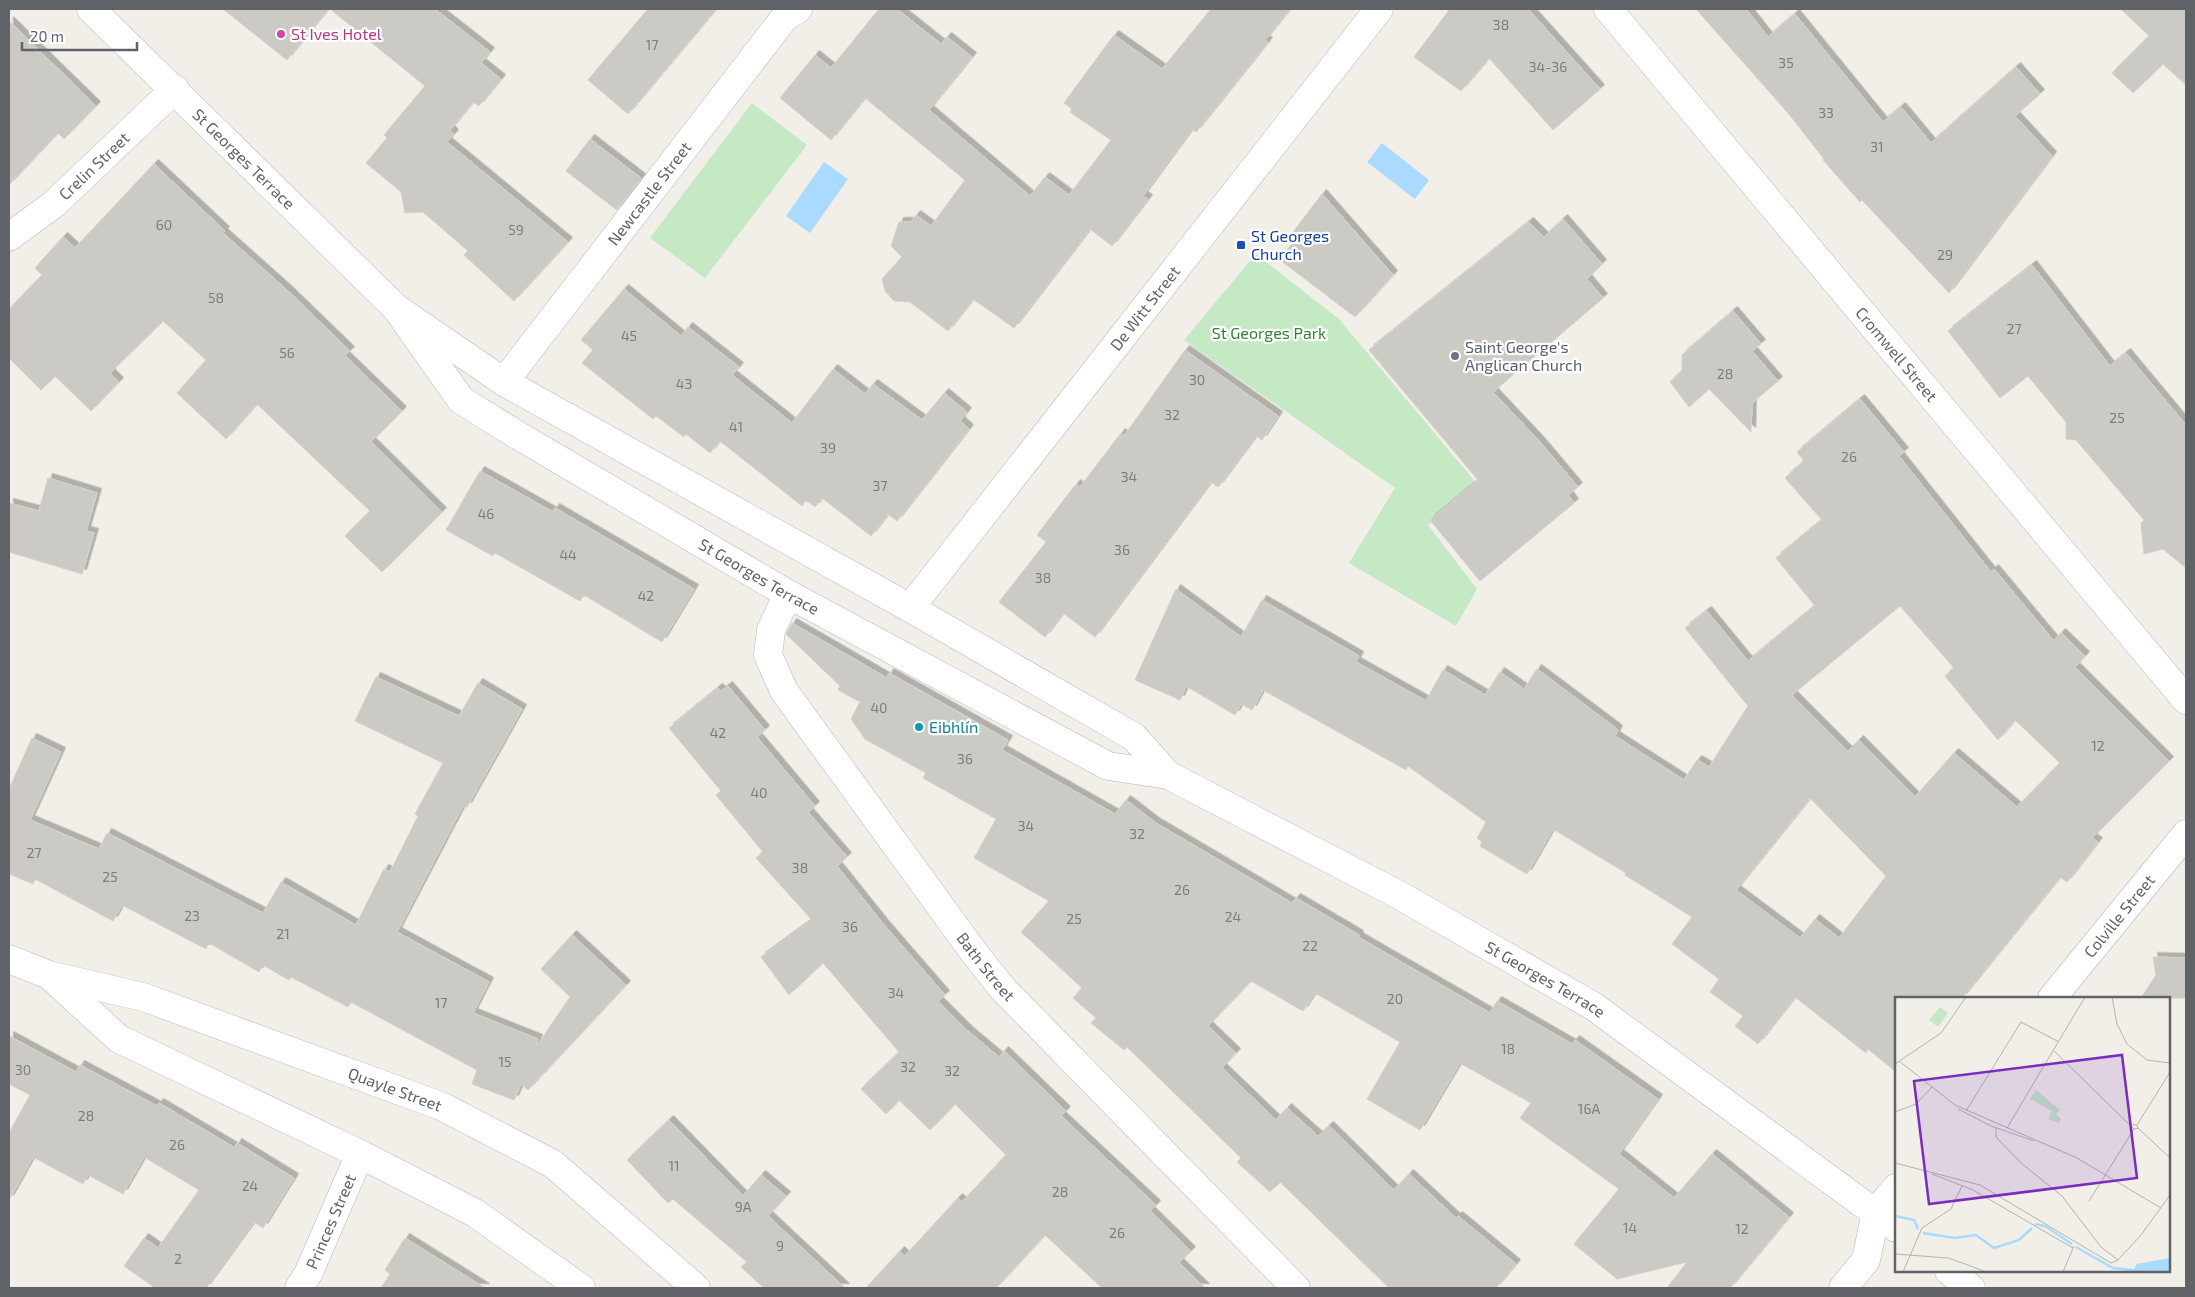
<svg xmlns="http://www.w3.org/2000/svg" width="2195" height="1297" viewBox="0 0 2195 1297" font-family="'Exo 2',sans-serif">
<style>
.green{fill:#c5e8c5}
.water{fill:#aadaff}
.building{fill:#cccac5;stroke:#d6d1c6;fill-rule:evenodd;filter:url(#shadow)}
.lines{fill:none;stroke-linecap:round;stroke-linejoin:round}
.street-casing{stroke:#b5b8bc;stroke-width:29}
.street{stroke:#fff;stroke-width:28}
.hotel-dot{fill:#d1479c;stroke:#fff;stroke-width:2}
.transit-dot{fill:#1a4fb4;stroke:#fff;stroke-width:2}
.worship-dot{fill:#6b7280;stroke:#fff;stroke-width:2}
.culture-dot{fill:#0f9aa8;stroke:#fff;stroke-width:2}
.labels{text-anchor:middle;stroke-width:4.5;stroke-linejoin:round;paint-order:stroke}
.number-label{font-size:14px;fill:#7a7d7f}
.hotel-label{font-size:16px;fill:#b23c85;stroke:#fff;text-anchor:start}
.street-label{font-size:16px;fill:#5f6368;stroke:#fff}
.transit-label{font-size:16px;fill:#164399;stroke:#fff;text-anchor:start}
.park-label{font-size:16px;fill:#348238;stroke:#fff}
.worship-label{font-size:16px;fill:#5b616d;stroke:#fff;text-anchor:start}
.culture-label{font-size:16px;fill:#0d838f;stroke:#fff;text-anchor:start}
.inset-river{fill:none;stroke:#aadaff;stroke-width:2.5}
.inset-road{fill:none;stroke:#b3b3b1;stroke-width:1}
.view{fill:#7b2cbf;fill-opacity:0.15;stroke:#7b2cbf;stroke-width:2.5}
.inset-edge{fill:none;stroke:#5f6368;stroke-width:2.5}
</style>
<defs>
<filter id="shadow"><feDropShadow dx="4.5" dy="-4.5" stdDeviation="0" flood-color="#0004"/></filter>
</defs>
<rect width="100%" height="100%" fill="#f1efe8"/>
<!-- green -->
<g class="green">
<polygon points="752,103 807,145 705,278 650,238"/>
<polygon points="1256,254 1339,319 1477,484 1428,525 1477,589 1456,626 1349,563 1395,488 1184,340"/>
</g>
<!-- water -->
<g class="water">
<polygon points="1382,143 1429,180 1415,199 1367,162"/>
<polygon points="824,162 848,179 810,233 786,216"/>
</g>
<!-- building -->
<g class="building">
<polygon points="223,9 328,9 287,60"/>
<polygon points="330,9 435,9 490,52 481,63 501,79 479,106 473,102 450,130 454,134 447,142 568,242 514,301 464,255 468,251 423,212 405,213 401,192 366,163 387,138 384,135 425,86"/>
<polygon points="648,9 716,9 628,114 588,80"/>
<polygon points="879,9 897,9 941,44 947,37 972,57 929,110 1030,196 1045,177 1069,195 1111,140 1070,112 1072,109 1064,103 1114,35 1162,69 1211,9 1290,9 1265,40 1268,42 1196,132 1192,129 1143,196 1148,199 1112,246 1090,229 1014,328 973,299 948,331 910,302 894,301 885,291 882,279 902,257 891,246 899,222 911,222 916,215 931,226 965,180 865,98 831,140 780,98 815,55 831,68"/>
<polygon points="1450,9 1528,9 1600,89 1553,130 1489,58 1461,91 1414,57"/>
<polygon points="1696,9 1746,9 1768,37 1795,14 1883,122 1901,107 1931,143 2016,67 2040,94 2015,116 2052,156 1949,293 1862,200 1860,202 1823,160 1824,159 1788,113"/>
<polygon points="2121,9 2186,9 2186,85 2163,64 2133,93 2112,73 2149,36"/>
<polygon points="9,21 96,106 64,139 58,133 9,185"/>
<polygon points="590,139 641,178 617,210 566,171"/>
<polygon points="154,164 225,231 223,233 288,291 350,351 345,356 402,411 371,442 442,512 382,572 345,536 370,511 257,404 226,439 177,393 206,360 163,321 110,373 119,382 91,411 55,376 41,390 9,358 9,309 42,275 35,268 63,237 75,248"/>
<polygon points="1322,194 1393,275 1355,317 1280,260 1295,239 1290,236"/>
<polygon points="1563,219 1602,264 1587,279 1603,298 1493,392 1540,442 1578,487 1568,495 1574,503 1480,581 1430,520 1478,480 1369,350 1529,222 1544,237"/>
<polygon points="2032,265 2110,366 2126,353 2186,425 2186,568 2163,549 2144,554 2141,523 2144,520 2076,440 2066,439 2066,422 2028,376 2000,398 1948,331"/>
<polygon points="624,289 681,336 688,327 739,367 732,375 792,423 833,369 865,394 873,384 922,420 944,393 967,412 960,421 969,429 897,521 888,514 871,536 822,498 815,507 806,500 802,506 720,441 710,453 686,434 684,437 656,416 653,419 582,363 593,350 581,340"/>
<polygon points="1733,311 1761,344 1752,351 1778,381 1752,403 1751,432 1709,389 1689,407 1670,382 1682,371 1682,355"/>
<polygon points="1185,350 1278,416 1262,440 1256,436 1218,487 1211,482 1095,637 1063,613 1045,637 999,602 1046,542 1037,535 1076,484 1080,487 1121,433 1124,436"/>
<path d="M1860 399 1904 452 1899 456 1991 572 1994 569 2054 641 2061 633 2085 656 2075 667 2169 761 2092 838 2098 842 2067 882 2060 877 1962 998H1896V1072L1868 1049 1866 1053 1795 997 1758 1044 1735 1026 1743 1016 1710 992 1719 979 1672 944 1692 917 1625 875 1626 873 1553 829 1527 874 1480 846 1482 842 1477 838 1486 822 1408 766 1406 770 1263 690 1252 710 1241 704 1235 715 1186 686 1180 700 1135 680 1176 589 1241 637 1262 600 1359 656 1356 662 1426 701 1443 670 1485 695 1500 672 1524 689 1537 669 1613 726 1618 730 1615 736 1684 780 1697 760 1709 767 1748 706 1685 628 1707 611 1748 661 1815 606 1776 558 1822 520 1785 478 1804 461 1797 452ZM1900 606 1954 668 1945 676 1998 740 2015 720 2060 763 2017 807 1954 753 1915 797 1859 740 1848 751 1792 695ZM1810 798 1886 876 1839 938 1815 919 1800 938 1736 890Z"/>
<polygon points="480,471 553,512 555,508 694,589 662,642 584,595 580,601 495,553 493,556 446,530"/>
<polygon points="48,478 97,493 86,531 94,533 82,574 9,552 9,503 39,511"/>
<polygon points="792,623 887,678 889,673 1008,740 1002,750 1115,814 1126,800 1156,823 1292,903 1296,898 1359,935 1358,937 1490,1013 1497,1001 1572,1044 1575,1040 1658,1099 1619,1154 1674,1198 1712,1154 1789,1217 1730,1288 1667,1288 1687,1262 1617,1279 1574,1244 1619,1189 1520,1118 1531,1103 1460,1063 1420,1130 1367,1099 1400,1042 1315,993 1303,1011 1251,981 1208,1026 1236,1053 1222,1068 1276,1120 1287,1108 1318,1136 1329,1126 1394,1190 1409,1174 1456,1218 1458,1216 1516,1264 1496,1288 1389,1288 1280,1182 1270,1192 1237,1162 1241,1158 1127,1047 1124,1050 1091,1023 1096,1018 1073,998 1082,988 1021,932 1049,901 974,858 996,819 923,778 926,773 865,739 851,719 860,702 838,690 840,686 786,634"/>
<polygon points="376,677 459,716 478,683 522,709 467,807 463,806 397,932 489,982 473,1013 538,1039 534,1050 570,997 541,969 572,935 626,985 528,1090 521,1084 514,1100 472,1084 477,1070 351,1002 348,1007 291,977 289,980 263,965 259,972 209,943 206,949 122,905 113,921 35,879 33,884 9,874 9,789 32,738 61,752 30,820 99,849 107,833 263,913 281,882 356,925 384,869 390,872 418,816 415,814 443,763 355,721"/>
<polygon points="728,686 765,730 757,737 815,806 808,812 847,857 837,866 885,926 945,995 938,1001 968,1031 999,1057 1004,1051 1066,1111 1061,1116 1156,1205 1150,1211 1191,1251 1179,1263 1205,1288 1102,1288 1045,1235 996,1288 866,1288 900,1251 905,1256 958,1198 962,1202 1006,1155 955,1104 930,1130 899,1100 886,1114 861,1089 899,1052 823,963 789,995 761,957 812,920 756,858 763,852 716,795 721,791 669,728 718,688 721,691"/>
<polygon points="2153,957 2186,958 2186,998 2141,998 2156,975"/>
<polygon points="9,1036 76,1072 80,1065 157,1106 159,1103 235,1148 237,1143 294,1178 263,1228 254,1222 206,1288 155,1288 124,1266 144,1238 158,1248 199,1190 144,1157 123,1194 88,1175 83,1184 33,1157 9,1200 9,1133 30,1095 9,1084"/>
<polygon points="669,1120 743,1196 761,1175 786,1196 768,1216 845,1288 764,1288 741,1267 747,1262 673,1199 668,1203 627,1160"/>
<polygon points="405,1238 485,1288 381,1288 390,1274 385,1270"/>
</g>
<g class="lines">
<!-- street casing -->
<g class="street-casing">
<g id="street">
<path id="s1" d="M91 9 396 308 504 382 910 608 1134 737 1168 775"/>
<path id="s2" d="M1608 9 2186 700"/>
<path id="s3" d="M9 237 54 204 175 89"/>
<path id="s4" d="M396 308 461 400 519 436 788 594 1108 766 1168 775 1399 895 1593 1006 1896 1228"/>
<path id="s5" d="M504 382 785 17 798 9"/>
<path id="s6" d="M788 594 771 630 768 655 784 691 975 954 1003 989 1296 1288"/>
<path id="s7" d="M910 608 1379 9"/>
<path id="s8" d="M9 959 49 975 143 997 441 1106 553 1164 696 1288"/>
<polyline points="50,976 119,1039 360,1154 475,1213 581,1288"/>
<path id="s9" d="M2052 998 2186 834"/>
<polyline points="1949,1271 1971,1288"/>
<path id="s10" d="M299 1288 308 1274 360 1154"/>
<polyline points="1843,1288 1866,1260 1876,1212 1896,1188"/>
</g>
</g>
<!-- street -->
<use href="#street" class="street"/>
</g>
<!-- markers -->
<circle class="hotel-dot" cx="281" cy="34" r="5"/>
<rect class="transit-dot" x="1236" y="240" width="10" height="10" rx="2.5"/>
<circle class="worship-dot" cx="1455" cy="356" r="5"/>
<circle class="culture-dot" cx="919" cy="727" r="5"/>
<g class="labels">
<!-- number labels -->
<g class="number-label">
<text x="1501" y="30">38</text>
<text x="652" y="50">17</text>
<text x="1786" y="68">35</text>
<text x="1548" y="72">34-36</text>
<text x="1826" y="118">33</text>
<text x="1877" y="152">31</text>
<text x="164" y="230">60</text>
<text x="516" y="235">59</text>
<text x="1945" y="260">29</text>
<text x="216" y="303">58</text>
<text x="2014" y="334">27</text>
<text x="629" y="341">45</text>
<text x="287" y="358">56</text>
<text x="1725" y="379">28</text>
<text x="1197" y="385">30</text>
<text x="684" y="389">43</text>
<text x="1172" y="420">32</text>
<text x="2117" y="423">25</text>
<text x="736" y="432">41</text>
<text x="828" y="453">39</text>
<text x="1849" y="462">26</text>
<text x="1129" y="482">34</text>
<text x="880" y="491">37</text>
<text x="486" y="519">46</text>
<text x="1122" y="555">36</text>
<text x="568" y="560">44</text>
<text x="1043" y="583">38</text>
<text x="646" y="601">42</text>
<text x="879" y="713">40</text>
<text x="718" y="738">42</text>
<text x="2098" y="751">12</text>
<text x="965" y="764">36</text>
<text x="759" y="798">40</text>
<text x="1026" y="831">34</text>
<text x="1137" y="839">32</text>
<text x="34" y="858">27</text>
<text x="800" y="873">38</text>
<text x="110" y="882">25</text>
<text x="1182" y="895">26</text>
<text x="192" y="921">23</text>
<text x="1233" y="922">24</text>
<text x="1074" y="924">25</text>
<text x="850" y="932">36</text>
<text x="283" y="939">21</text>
<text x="1310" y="951">22</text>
<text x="896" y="998">34</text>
<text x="1395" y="1004">20</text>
<text x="441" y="1008">17</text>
<text x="1508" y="1054">18</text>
<text x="505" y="1067">15</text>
<text x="908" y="1072">32</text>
<text x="23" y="1075">30</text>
<text x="952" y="1076">32</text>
<text x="1589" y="1114">16A</text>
<text x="86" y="1121">28</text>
<text x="177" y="1150">26</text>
<text x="674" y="1171">11</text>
<text x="250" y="1191">24</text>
<text x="1060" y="1197">28</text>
<text x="743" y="1212">9A</text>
<text x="1630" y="1233">14</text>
<text x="1742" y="1234">12</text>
<text x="1117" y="1238">26</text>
<text x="780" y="1251">9</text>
<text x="178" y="1264">2</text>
</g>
<!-- hotel labels -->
<g class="hotel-label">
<text x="291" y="40">St Ives Hotel</text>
</g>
<!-- street labels -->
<g class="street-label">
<text dy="6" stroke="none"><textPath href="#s1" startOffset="214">St Georges Terrace</textPath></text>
<text dy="6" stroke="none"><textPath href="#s3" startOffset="111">Crelin Street</textPath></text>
<text dy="6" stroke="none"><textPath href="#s5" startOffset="238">Newcastle Street</textPath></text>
<text dy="6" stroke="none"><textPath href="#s7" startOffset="381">De Witt Street</textPath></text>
<text dy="6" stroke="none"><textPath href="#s2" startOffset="450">Cromwell Street</textPath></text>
<text dy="6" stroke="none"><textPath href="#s4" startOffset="459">St Georges Terrace</textPath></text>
<text dy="6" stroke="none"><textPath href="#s9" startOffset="106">Colville Street</textPath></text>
<text dy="6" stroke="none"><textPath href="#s6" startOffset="446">Bath Street</textPath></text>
<text dy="6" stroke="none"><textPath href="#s4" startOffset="1346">St Georges Terrace</textPath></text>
<text dy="6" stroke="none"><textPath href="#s8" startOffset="408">Quayle Street</textPath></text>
<text dy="6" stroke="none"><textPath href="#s10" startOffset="74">Princes Street</textPath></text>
</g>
<!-- transit labels -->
<g class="transit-label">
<text x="1251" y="242">St Georges<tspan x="1251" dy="18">Church</tspan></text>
</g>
<!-- park labels -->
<g class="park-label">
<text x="1269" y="339">St Georges Park</text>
</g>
<!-- worship labels -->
<g class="worship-label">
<text x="1465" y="353">Saint George's<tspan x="1465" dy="18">Anglican Church</tspan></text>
</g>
<!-- culture labels -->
<g class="culture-label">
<text x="929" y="733">Eibhlín</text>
</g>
</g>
<!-- overview -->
<g transform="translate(1895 997)">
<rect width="275" height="275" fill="#f1efe8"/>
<path d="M45 10 53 16 43 30 34 23ZM141 93 165 113 161 117 166 122 164 126 153 122 157 114 135 102Z" fill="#c5e8c5"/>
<path d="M275 261V275H237L242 267Z" fill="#aadaff"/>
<path class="inset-river" d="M0 219 19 223 23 232M140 227 150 229 177 247M28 236 60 241 81 238 99 251 124 243 137 231M181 250 218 271 238 273"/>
<path class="inset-road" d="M217 0 222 27 232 47 252 63 275 66M159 54 239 132 243 131 242 128H238M4 64 60 108 182 161 266 211M0 67 46 36 71 0M63 112 96 129 139 144M71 114 126 25 164 45M0 115 21 107 37 90M242 128 275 75M101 131V140L126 166 167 199 206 250 223 263M112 131 190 0M243 131 275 161M0 166 85 188 216 266 223 263 246 238 275 198M37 177 78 193 178 251M194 204 239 132M0 257 53 261 92 275M8 275 27 231 56 212 67 189M168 275 179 249"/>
<path class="view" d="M227 58 242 181 34 207 19 84Z"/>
<rect width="275" height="275" class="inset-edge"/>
</g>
<!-- border -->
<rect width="2195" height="1297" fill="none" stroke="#5f6368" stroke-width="20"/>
<!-- scale -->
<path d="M22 42v8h115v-8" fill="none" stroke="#5f6368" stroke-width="2.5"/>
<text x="30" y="42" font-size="15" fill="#5f6368" stroke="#ffffff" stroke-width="4" paint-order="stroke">20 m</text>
</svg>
